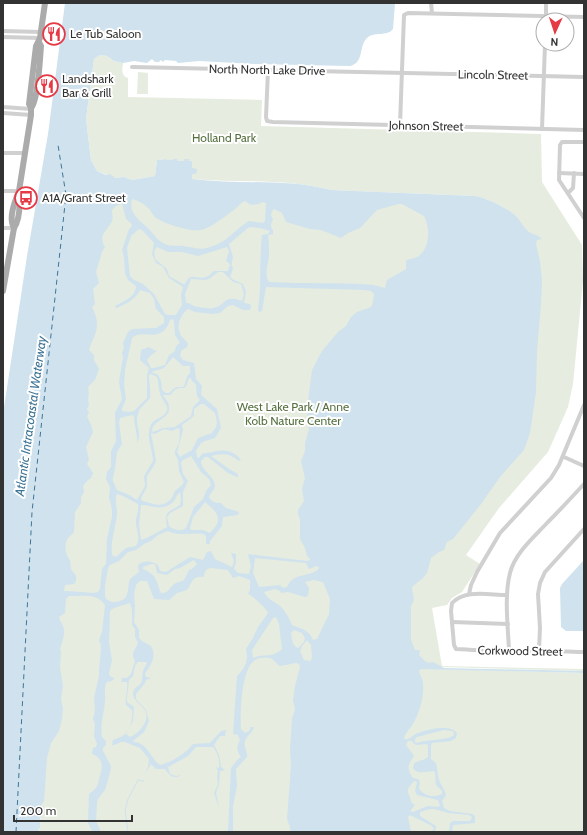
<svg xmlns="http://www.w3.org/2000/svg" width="587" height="835" viewBox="0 0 587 835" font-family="Cabin,sans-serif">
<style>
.green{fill:#e6ecdf}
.water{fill:#cfe2ee;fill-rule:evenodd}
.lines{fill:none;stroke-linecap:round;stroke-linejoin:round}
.stream{stroke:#cfe2ee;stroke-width:1}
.canal{stroke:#cfe2ee;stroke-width:4}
.ferry{stroke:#3f7597;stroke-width:1;stroke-dasharray:5 4;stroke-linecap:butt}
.street{stroke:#d0d0d0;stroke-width:4}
.primary{stroke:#ababab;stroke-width:6}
.labels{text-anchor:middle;stroke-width:4;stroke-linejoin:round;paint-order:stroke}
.poi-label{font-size:12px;fill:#333;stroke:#fff;text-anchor:start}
.street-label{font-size:12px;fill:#333;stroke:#fff}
.park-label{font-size:12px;fill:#56703f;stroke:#fff}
.water-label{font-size:13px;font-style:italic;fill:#3f7597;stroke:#fff}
</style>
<rect width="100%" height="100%" fill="#fff"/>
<!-- green -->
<g class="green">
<path d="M102 55 107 56 114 61 123 63C122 69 121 76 128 78V97L262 100 261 126 541 134 542 182 582 245 583 281 573 384 568 407 548 452 499 508 466 555 480 564 462 592 452 598 447 605 432 608 442 666 584 669V671L442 667V669L584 673V832H37L40 828 41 813 43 601 100 183 478 198 518 218C507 208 490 199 475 196L331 190C285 178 237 183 191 179V174L196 169H192L184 161H177V159H173V160H166L165 159 157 160 155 176 132 180 124 177 115 178 97 171 91 160 86 119 94 59 98 56Z"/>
<polygon points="138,72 148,73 148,94 137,94"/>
</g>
<!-- water -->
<g class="water">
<path d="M65 3H395L393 29C387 37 374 31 367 38 358 47 365 62 350 66L254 64 199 61 178 63 176 61 165 60 163 62 161 60 159 62H155L152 59 147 63 134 61 123 63 114 61 107 56 102 55 98 56 94 59 86 119 91 160 97 171 106 175 110 174 115 178 124 177 132 180 155 176 157 160 166 159V160H173V159H177V161H184V159H189V161H192V168L197 169 196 174H192V179C238 185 285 178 331 190L475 196C487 198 508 208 517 217 521 222 524 228 529 232 534 235 537 234 542 239L537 240 536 244 540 261 542 281 541 304 537 351 536 392 530 433 524 450 500 477 481 504 453 539 447 542 444 550 439 552 431 558 427 573 423 578 413 586 412 589 414 600 411 606V640L415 650H420L419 655C424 659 426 665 433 662L444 668 584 671V673L422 669 419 670C419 673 421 676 422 679 426 690 420 712 414 722 411 728 405 732 404 739 411 740 412 735 418 733 428 729 450 724 457 733L456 738 451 741 432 743 431 745V759L436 763C438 769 437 775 439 780 441 786 445 789 446 795L442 801 444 808 450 811 472 814 475 816V823L453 825 452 832H449L450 823 453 821H470L472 817 469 815 449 813 434 809H430L420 812V816L436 826V829L434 832H430L434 829 432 826 410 815 408 817 411 832H290V827L287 819 291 766 290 750 292 718 295 710 293 700 295 686 300 667 299 664 296 663 280 666C276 664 274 659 270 658 266 657 259 657 255 660 241 669 240 713 241 729L245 733 249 731 251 727H254C252 734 247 735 245 741 243 747 248 752 247 757L236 769 237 786 233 806V832H228L231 768 237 760 241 757C237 751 236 747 240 740L238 735 233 734 237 676C245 668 249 661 246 649L253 638 258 627 268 613C267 609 253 596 248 594L250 590V580L239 576 233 578 228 570 211 568C206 568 204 573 204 577 192 575 192 583 187 590L177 593 169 600 154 599 147 581H140L136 585 134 594 135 606 134 622 139 630V638L142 641 151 646C157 657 151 664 145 674L146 677 151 678 146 680 145 683 136 694V699L146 710 149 721 144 732 133 741 134 742C148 743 150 758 160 765 172 762 185 754 193 744L210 743 221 731 226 730 225 736H220L214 745 219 755 221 767 225 770 220 771 219 784 216 793 219 808 214 793 218 784 217 777 218 771 216 767 219 768C220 761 218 753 213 747H196L188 756 168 767 170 774 176 776 181 775C174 780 169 775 165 769H156L151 764 145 774 148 767 149 759 140 748 125 742H121L114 745H112L113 740C117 738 122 737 125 734 131 728 133 718 132 710L126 705C125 697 128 690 127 682H121L122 678H127L131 674 135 661 133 656V653L138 643 135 637V629L132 625V610L130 603 114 608 110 611 109 642 112 660 109 674 110 676 114 678V679L112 681 107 682C103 688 106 694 105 701 104 714 100 723 102 737L106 741V745L103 748V751L111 766 110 773 105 790 98 799 97 803 96 821 101 832 92 831 88 823 89 794C101 786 97 782 101 772 103 764 101 757 92 754L93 748 96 747 97 744 94 736 95 724 93 719 95 710 94 698 99 676V668L100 661 101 646 99 640 102 632 105 605C98 593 82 596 69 596L66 599 65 613 59 617C60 622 62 622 63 626 66 633 62 642 60 649L61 652 60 667 63 686 61 699 63 709 62 719 59 731 51 743 47 758 44 801 41 806 40 828 37 832H3V414L27 256 48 134ZM132 199C139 201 146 205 150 210 152 213 154 216 156 218 165 224 191 232 201 230 211 228 227 215 235 209 239 206 240 203 245 201L251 205 259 204 262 202 266 203 265 221 263 223 249 221C234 230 228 242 210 247 200 251 193 247 183 246 177 245 171 247 165 244 158 241 154 235 149 229 140 220 128 214 132 199ZM122 204 126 219 131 223 132 226 129 229 122 250 124 257 125 273 128 280 136 286C136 297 124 301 115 306L116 308C126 304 135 300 140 290L150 293 154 299 156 309 164 317V323L156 328 132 329 128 332 123 343 124 348 122 353 123 357 119 382 122 399 115 413 116 441 111 451V467L107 472 106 479 110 487 109 499 110 500 112 510V517L107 539 106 564 102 569 100 589 98 592 93 593 67 591H64L65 585 74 584 76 581V576L71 569 70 560C66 556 64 546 67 540 68 537 72 535 74 532L75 512 81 503V497L84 492 83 486 87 481 91 478 93 473 87 464 89 460 86 447 93 432 91 425 87 416 89 413 87 409 89 405C87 398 90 394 88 387L95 380 99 369 94 360V355L89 350C95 332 102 327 92 307L95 304 93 289 99 283 96 272 102 252 105 247C98 235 106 232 111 223 114 219 112 214 112 210L116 206ZM398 204H402L424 216C430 227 430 246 420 255 416 259 410 258 406 261V269L387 280 385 288C381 287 377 286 373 285 338 282 303 284 269 282 264 274 268 265 269 256 269 249 269 242 268 235L273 234C274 226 268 231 273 219 270 216 271 212 274 209L282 213 286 222 310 229 321 230 341 238 348 233 360 228 377 210ZM250 227 260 228 270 231 268 234 262 235C259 260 262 285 258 310L259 312 262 311 266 287 364 290 371 291 374 294 373 302 371 307 357 312 351 317 346 326 338 332 322 351 312 370 307 409 309 429 305 443V451L301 461 305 478 302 489 304 501 298 510V514L300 519V539L305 548 307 556 310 559V560L307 561 248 554 251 566 249 574 238 573 234 569 236 562V554L232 553H231L234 561 232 567 215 559 211 551 207 552 203 560 190 557 166 572 160 571 158 565C152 561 144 560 138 565L139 572 130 579C127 588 130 598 120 601 115 603 111 602 107 600L105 597V586L108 568 110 565 119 561 128 552 136 550 144 544 151 541 158 535 168 531C180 537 191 532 204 534L206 536V544H210V541L222 526 223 517 238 515 239 512 226 508 221 503C216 503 211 502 209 497 210 493 214 491 215 486 215 476 201 471 201 461L205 457H208L228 473 237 477H238V474L229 469 211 456C222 453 230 453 239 461L241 460C233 450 224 449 213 452 206 454 203 451 199 458L197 457 196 451 201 443 205 441 215 438 221 428 217 409 201 395 202 386 196 379 194 363 183 360 180 356 181 351 187 347 188 344C186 339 181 338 180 333 176 325 181 314 188 309L195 312 213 314 220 313 228 306 233 305 243 310H250L251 306 250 304 244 303 246 292 243 284 232 279 227 271H214C211 273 210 276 206 277 197 280 190 271 185 284H183L169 276 167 269 155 259 154 252 156 248 157 247 168 252H182L198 256 227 247 229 251 226 261 229 263 231 268 233 257 229 244 248 228ZM139 229 142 230 154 243 152 254 156 263 163 267 169 278 183 287 181 295 182 305 176 315H168L165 314 154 294 143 284 134 280 130 276 127 248 131 236ZM218 272H223L233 282 241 284 244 294 242 301C222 294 227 306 213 308 210 309 197 307 194 306 191 305 190 303 186 303L185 294 191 279 205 280 209 279ZM172 319 174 321 175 335 180 343 177 345 174 352 169 355 165 365 154 368H151L147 360 150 356 157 351 154 350 149 347 141 350 140 360 149 368 147 375V398L134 411 130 412 122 411V409L126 399 124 385 125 370 132 338C143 327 161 346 170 320ZM173 357 183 366H190V373C185 377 187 382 183 387 181 387 179 387 177 387 170 389 170 398 162 390L161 381 158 375 151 372 164 368ZM151 374 157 377C159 382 158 387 160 393 161 402 175 408 161 417 157 419 152 421 150 427 146 438 153 450 153 461L144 476 145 486 137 500 129 495 117 490 113 481V477L115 469 117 452 122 444 119 423 120 418 132 415 134 416C134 425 138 435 137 443 143 433 134 425 138 414 139 407 146 404 150 398 151 390 149 383 149 375ZM189 378H190L196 385 197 396 200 400 193 407 191 416 175 427 163 428 153 432 152 430C154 420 171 418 169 407 169 402 165 399 163 395H170C172 394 173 391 175 390 184 384 184 395 189 378ZM201 404H204L215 413 217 422 216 427 212 433 198 438 192 450 180 457 177 452 183 430 182 425 194 416V409ZM164 429 172 431 178 428 180 430 179 443 175 451V454L178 460 179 471 184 482C182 486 178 488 175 491 173 494 173 498 170 500 160 509 153 503 142 501L141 498 147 487V476L155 464 156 460 151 433 155 434ZM191 456 201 472 209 479 211 485 206 491 203 499 194 507 186 528C180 532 174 530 169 526L167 517 170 513 183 506V492L188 481 183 474 181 463 183 460ZM180 492 181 501 180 505C168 513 164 510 167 527 158 532 150 537 141 540L139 525 141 505C152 505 162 512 173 502 176 499 177 494 180 492ZM117 494 123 496 138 504C139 512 137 513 136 520 135 529 142 538 136 546L126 548 116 557 112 555C110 541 116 527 117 513 117 507 114 500 117 494ZM205 502C218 513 224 519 210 533L203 530H191L190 528 193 517ZM255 558 306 563 309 569 316 566 319 567 318 570C305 578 294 572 287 587L283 588 280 585 259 587 253 573ZM194 560 197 564 192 569 189 570 184 580C181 582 177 582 174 584 169 588 168 594 161 593 156 580 157 575 143 569V567L151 564H155L157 573 167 575 175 569 180 568ZM314 580 323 582 330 599 329 614 317 639 313 640C309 630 302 629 292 625 289 618 285 610 279 605 273 601 268 599 264 592L275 589 280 591 281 593 288 592 305 597 308 596 309 588 305 582ZM276 617 279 624 282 649C271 659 264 653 253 658L252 650 273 618ZM294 630 302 633 305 638 304 642 298 648C292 646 292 639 291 633ZM307 640 311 645 312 658 310 661 304 660 300 651 302 646ZM138 662H146L147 663C146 666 143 669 143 672 141 676 144 680 140 684 138 687 133 688 133 693 133 701 141 704 145 710 151 721 138 734 130 737L126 734 133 721 134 707 127 702V697L129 680 133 676 135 666ZM444 730 453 731 454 735C447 741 428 739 417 743L415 742V739L417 737ZM408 741H412L414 744 417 745 426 744 428 745V757L425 759 414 763 413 769C419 775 427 771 434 771L435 773 436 785 442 791V794C433 798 425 796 419 789L420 782 418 779 413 778C406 768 408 765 414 756L406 745ZM415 781 417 782 415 791 417 795 421 796 438 800 440 805 439 807 428 806 413 812 410 811 415 805C411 803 411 802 410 797 406 789 408 789 413 782Z"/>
<polygon points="584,560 584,631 566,631 561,627 560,588 562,584"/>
</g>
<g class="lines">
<!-- stream -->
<polyline class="stream" points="128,832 125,810 128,799 138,780 144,781"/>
<!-- canal -->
<polyline class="canal" points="229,274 231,268"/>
<!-- ferry -->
<polyline class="ferry" points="16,832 32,512 66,195 58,145"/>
<!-- street -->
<g class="street">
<polyline points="431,3 432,13"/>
<polyline points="546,20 546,3"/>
<polyline points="3,31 41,32"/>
<polyline points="3,37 40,38"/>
<polyline points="132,67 584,77"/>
<polyline points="268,70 266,117 267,121 273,122 584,130"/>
<polyline points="3,107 31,109"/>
<polyline points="3,113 31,115"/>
<polyline points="400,125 404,15 408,13 584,17"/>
<polyline points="542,129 545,44"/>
<polyline points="584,142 562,142 560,145 559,180 584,218"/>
<polyline points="3,153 25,153"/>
<polyline points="559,173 584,174"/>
<polyline points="3,191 19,191"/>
<polyline points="568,193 573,188 574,173"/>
<polyline points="3,228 14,228"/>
<polyline points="564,457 584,466"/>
<polyline points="469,594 471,585 477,572 500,533 551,478 559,465 584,405"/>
<path d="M507 595C489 595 465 589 452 603L451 611 454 645 456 649C498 652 541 650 584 652"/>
<polyline points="452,622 508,624"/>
<path d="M509 650C508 627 504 596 510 573 515 553 534 537 548 522 560 510 572 497 584 484"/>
<polyline points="539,650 540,628 538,594 540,583 545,572 584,529"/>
</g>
<!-- primary -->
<g class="primary">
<path d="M31 108C38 101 40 58 41 46L39 42"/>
<path d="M14 228C8 218 15 201 19 191L31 115V108L29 104 36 46 40 38 45 3"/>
<path d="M3 291 14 228C20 219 20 204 19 193"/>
</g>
</g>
<!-- icons -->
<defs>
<g id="restaurant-ring" transform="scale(1.15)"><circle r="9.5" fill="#fff" stroke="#e63946" stroke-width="1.5"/><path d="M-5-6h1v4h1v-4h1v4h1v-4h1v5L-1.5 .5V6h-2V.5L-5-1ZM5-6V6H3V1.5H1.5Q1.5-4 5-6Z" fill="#e63946"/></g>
<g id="bus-ring" transform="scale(1.15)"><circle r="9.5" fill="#fff" stroke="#e63946" stroke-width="1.5"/><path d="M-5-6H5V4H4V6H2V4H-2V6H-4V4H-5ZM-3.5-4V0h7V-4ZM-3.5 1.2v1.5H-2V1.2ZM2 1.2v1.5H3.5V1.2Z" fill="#e63946"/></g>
</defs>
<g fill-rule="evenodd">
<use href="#restaurant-ring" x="54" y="34"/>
<use href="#restaurant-ring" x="47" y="86"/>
<use href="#bus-ring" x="26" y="198"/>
</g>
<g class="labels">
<!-- poi labels -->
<g class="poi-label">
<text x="70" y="38">Le Tub Saloon</text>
<text x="62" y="83">Landshark<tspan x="62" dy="14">Bar &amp; Grill</tspan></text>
<text x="42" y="202">A1A/Grant Street</text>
</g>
<!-- street labels -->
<g class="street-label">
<text transform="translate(267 70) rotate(1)" y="4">North North Lake Drive</text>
<text transform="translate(493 75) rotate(1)" y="4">Lincoln Street</text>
<text transform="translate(426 126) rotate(1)" y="4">Johnson Street</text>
<text transform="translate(520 651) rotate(1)" y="4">Corkwood Street</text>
</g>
<!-- park labels -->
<g class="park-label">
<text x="224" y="142">Holland Park</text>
<text x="293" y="411">West Lake Park / Anne<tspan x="293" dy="14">Kolb Nature Center</tspan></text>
</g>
<!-- water labels -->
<g class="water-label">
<text transform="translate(30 416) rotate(-82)" y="5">Atlantic Intracoastal Waterway</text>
</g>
</g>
<!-- border -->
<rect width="587" height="835" fill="none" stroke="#333333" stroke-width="8"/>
<!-- north arrow -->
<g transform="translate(555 32) rotate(183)"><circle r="19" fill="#ffffff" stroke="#adadad"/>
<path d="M0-3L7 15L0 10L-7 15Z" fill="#e63946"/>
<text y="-6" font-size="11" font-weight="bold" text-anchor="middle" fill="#333333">N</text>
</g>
<!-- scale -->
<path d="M14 815v6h118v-6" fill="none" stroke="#333333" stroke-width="2"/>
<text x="20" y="815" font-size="12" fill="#333333" stroke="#ffffff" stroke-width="3" paint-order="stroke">200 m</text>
</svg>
